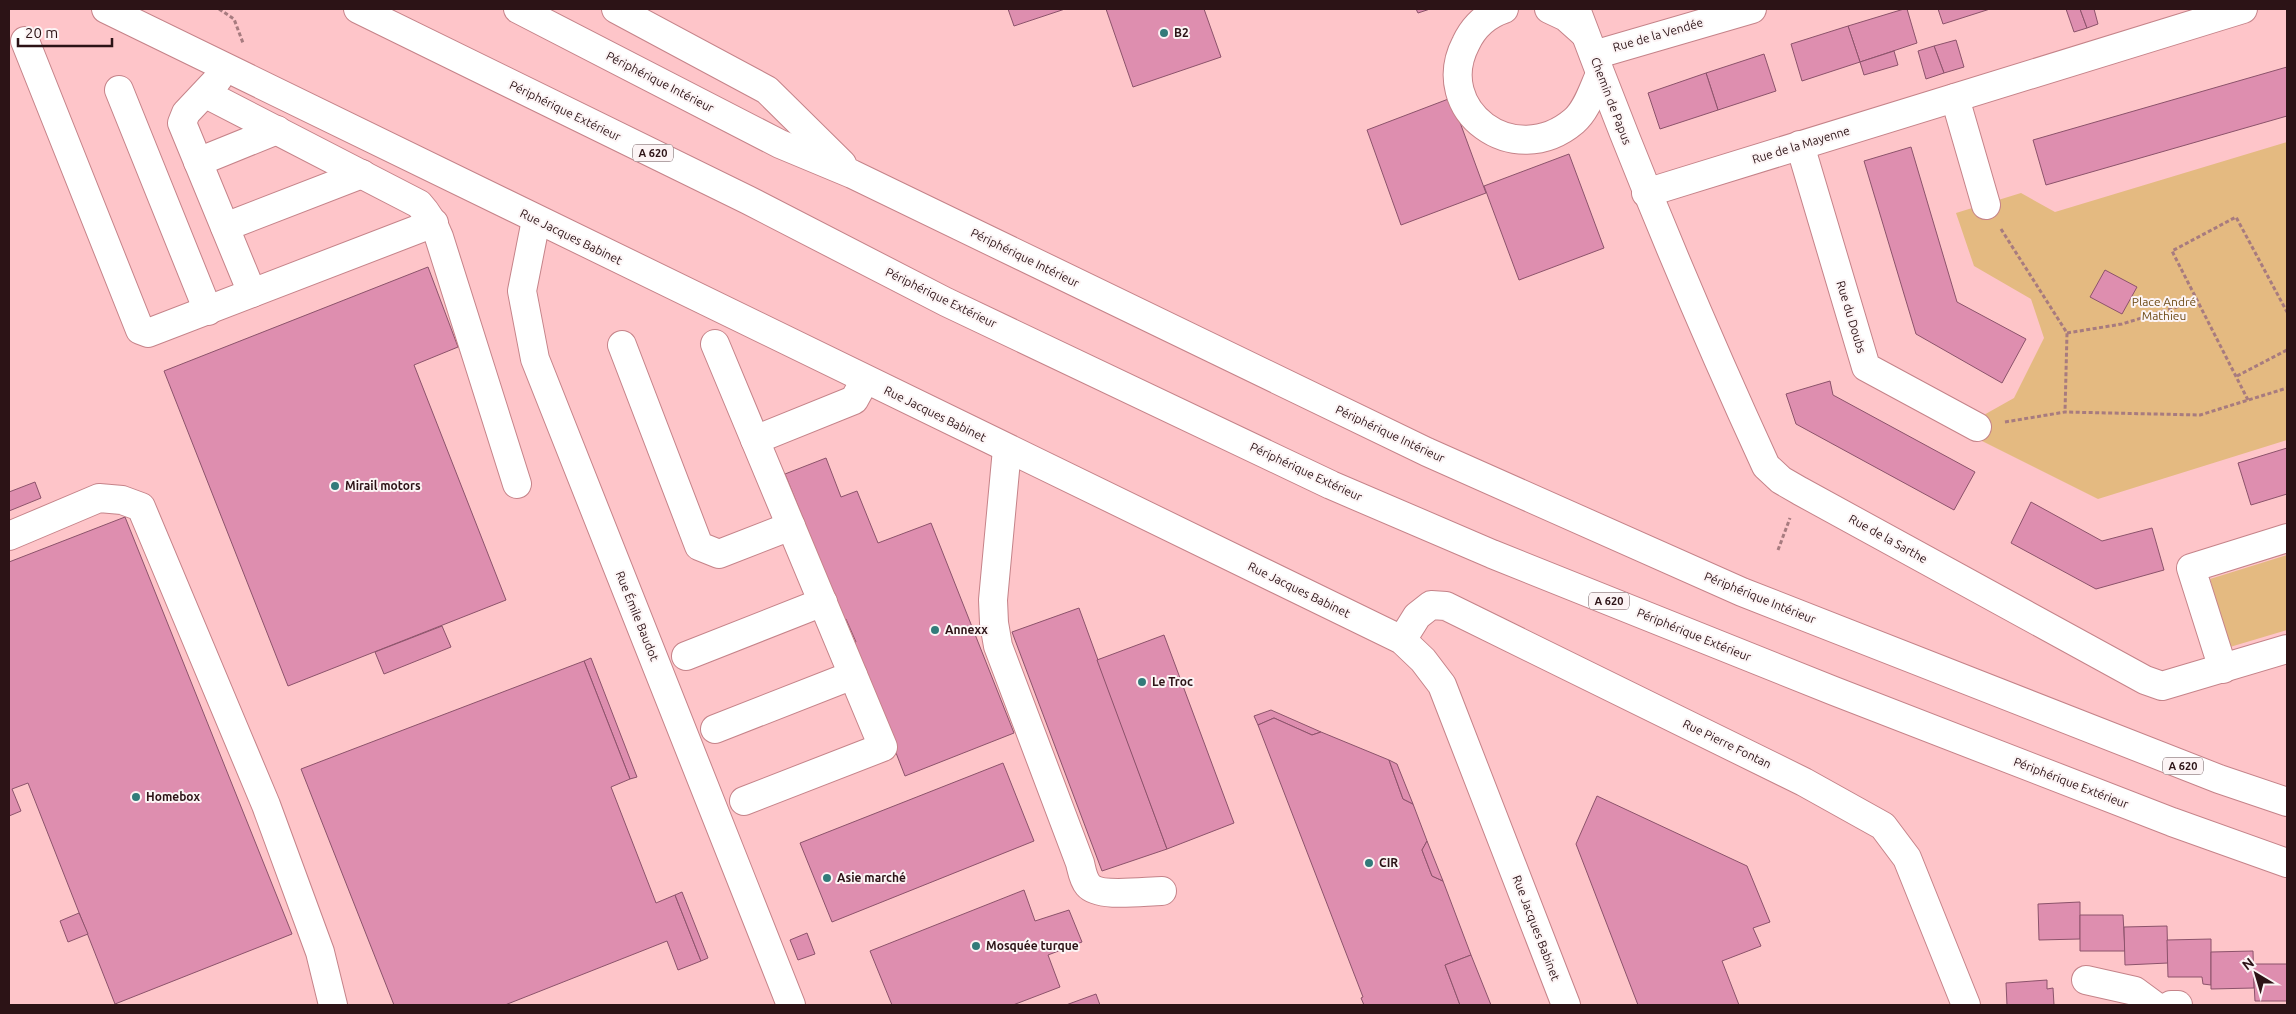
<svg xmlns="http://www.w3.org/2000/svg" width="2296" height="1014" viewBox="0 0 2296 1014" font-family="Ubuntu,sans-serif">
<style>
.green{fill:#e4ba81}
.building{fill:#de8eaf;stroke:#8c536b}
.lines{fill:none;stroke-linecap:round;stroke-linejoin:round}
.minor-casing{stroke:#c58389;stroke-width:30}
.highway-casing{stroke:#c58389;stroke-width:30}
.path{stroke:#a77b7f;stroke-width:3;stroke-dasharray:4 2.5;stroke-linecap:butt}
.minor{stroke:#fff;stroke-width:28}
.highway{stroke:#fff;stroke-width:28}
.poi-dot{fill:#327b7a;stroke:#fcf4f5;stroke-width:2}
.labels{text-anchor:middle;stroke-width:4;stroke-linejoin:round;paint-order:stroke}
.shield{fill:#fcf4f5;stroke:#6a5659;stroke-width:1}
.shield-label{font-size:11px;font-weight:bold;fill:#2c1316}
.poi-label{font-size:12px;font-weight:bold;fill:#2c1316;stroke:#fcf4f5;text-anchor:start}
.street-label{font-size:12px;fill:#2c1316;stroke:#fcf4f5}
.park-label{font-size:12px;fill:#6e4c18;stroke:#fcf4f5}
</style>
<rect width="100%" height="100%" fill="#fec5c9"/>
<!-- green -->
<g class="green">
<polygon points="2287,142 2287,440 2098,499 1972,436 1982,416 2014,398 2044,338 2031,299 1974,266 1956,213 2021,193 2055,212"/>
<polygon points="2287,555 2287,630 2230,647 2210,579"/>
</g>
<!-- building -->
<g class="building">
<polygon points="1008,9 1065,9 1014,26"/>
<polygon points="1106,9 1204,9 1221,57 1133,87"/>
<polygon points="1416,9 1430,9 1418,13"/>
<polygon points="1904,9 1907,9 1917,43 1860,62 1848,26"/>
<polygon points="1938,9 1990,9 1943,24"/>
<polygon points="2066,9 2080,9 2087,28 2074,32"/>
<polygon points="2080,9 2094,9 2098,24 2087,28"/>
<polygon points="1848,26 1860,62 1802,81 1791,44"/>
<polygon points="1956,40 1964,67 1944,73 1934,46"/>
<polygon points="1934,46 1944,73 1926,79 1918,51"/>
<polygon points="1894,51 1898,65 1864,75 1860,62"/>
<polygon points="1764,54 1776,91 1718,110 1706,73"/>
<polygon points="2287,67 2287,116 2046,185 2033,140"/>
<polygon points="1706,73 1718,110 1660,129 1648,93"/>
<polygon points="1451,98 1486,193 1401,225 1367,130"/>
<polygon points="1911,147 1957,302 2026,339 2002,383 1916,334 1864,161"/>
<polygon points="1569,154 1604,248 1519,280 1484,186"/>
<polygon points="428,267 458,347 414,365 506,600 288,686 164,371"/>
<polygon points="2105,270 2137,287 2122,314 2090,297"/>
<polygon points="1830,381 1833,395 1975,472 1954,510 1796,424 1786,394"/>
<polygon points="2287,448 2287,494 2251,505 2238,463"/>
<polygon points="826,458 841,497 857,491 878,543 931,523 1014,733 905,776 884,722 887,721 877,697 875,698 853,643 856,642 846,619 844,620 785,474"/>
<polygon points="35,482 41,498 9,511 9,492"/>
<polygon points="2031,502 2102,541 2152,528 2164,570 2096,589 2011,543"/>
<polygon points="125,517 292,934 115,1004 28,783 12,789 21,811 9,816 9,562"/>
<polygon points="1079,608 1167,849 1102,871 1012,632"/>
<polygon points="442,626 451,647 384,674 375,652"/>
<polygon points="1164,635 1234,823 1167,849 1097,660"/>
<polygon points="591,658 637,777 630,779 584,661"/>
<polygon points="584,661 630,779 611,787 656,903 675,895 701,961 678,970 667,941 505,1005 394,1005 301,769"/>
<polygon points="1271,710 1321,732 1312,735 1274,718 1258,725 1254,716"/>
<polygon points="1274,718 1312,735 1321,732 1389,760 1403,799 1413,804 1427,841 1422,850 1432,876 1443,881 1471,955 1445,965 1460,1005 1364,1005 1361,998 1363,997 1258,725"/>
<polygon points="1389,760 1397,764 1413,804 1403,799"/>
<polygon points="1003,763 1034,841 832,922 800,843"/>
<polygon points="1597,796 1747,866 1770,922 1753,928 1761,946 1722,961 1739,1005 1638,1005 1576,844"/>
<polygon points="1427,841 1443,881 1432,876 1422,850"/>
<polygon points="1024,890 1035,921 1069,910 1082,942 1048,955 1060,987 1013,1005 892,1005 870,951"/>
<polygon points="682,892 708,958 701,961 675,895"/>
<polygon points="2080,902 2080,939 2039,940 2038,904"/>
<polygon points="79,913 88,934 68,942 60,921"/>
<polygon points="2080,915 2123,915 2125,951 2080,951"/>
<polygon points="2167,926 2168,963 2125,965 2124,927"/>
<polygon points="807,933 815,954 798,960 790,940"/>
<polygon points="2211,939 2211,985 2203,984 2202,977 2168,977 2167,940"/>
<polygon points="2253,951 2254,988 2211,989 2211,952"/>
<polygon points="1471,955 1491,1005 1460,1005 1445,965"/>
<polygon points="2253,964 2287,964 2287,1001 2255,1001"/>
<polygon points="2047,980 2047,989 2053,988 2054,1005 2007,1005 2006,983"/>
<polygon points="1096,994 1100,1005 1066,1005"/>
</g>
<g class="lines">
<!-- minor casing -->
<g class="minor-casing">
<g id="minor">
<polyline points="106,9 1402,640 1423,660 1442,685 1566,1005"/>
<path d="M1504 9C1486 15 1474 26 1466 43 1431 110 1514 172 1574 121 1587 110 1593 89 1600 74"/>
<polyline points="1549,9 1566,17 1585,34"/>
<path d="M1576 9C1634 164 1697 316 1766 466L1781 480 1800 491 2145 680 2162 686 2287 649"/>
<polyline points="25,41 140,330 148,333 434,223"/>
<polyline points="1594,55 1752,9"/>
<polyline points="218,79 186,113 182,123 252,293"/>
<polyline points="119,90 208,311"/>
<path d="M206 94 419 204C429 215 434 224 439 237L517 484"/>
<polyline points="1955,98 1986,205"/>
<polyline points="1800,145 1866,367 1977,427"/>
<polyline points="198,162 277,130"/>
<polyline points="1646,193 2243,9"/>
<polyline points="536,220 522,291 535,359 791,1005"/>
<polyline points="225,227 362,174"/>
<polyline points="715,344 883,747 744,801"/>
<polyline points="622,345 699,546 719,554 791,526"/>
<polyline points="755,440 854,400 865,380"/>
<path d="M1007 449 993 600 994 623 998 646 1080 863C1082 871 1083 879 1088 885 1099 898 1145 891 1162 891"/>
<polyline points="9,536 99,498 122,500 141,507 266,805 320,952 333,1005"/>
<polyline points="1402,640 1417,616 1431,605 1446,606 1804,782 1883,826 1907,858 1966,1005"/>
<polyline points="686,656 823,602"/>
<polyline points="2223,669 2191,568 2287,538"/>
<polyline points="715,729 853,675"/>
<polyline points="2086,980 2135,991 2154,1005"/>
<polyline points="2171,1005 2178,1005"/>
</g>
</g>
<!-- highway casing -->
<g class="highway-casing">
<g id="highway">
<polyline points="358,9 748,200 946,302 1331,485 1492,554 1834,691 2172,822 2287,863"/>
<polyline points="518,9 780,144 852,174 1427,452 1742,592 2219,779 2287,802"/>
<polyline points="616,9 767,90 842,164"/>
</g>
</g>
<!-- path -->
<g class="path">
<polyline points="219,9 234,19 243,43"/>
<polyline points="2001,229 2067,333 2065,412"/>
<polyline points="2067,333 2122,324 2196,301"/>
<polyline points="2237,376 2287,350"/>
<polyline points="2248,400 2172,251 2236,217 2287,312"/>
<polyline points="2005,422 2065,412 2200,415 2287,388"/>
<polyline points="1778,550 1790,518"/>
</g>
<!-- minor -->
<use href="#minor" class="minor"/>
<!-- highway -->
<use href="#highway" class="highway"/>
</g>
<!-- markers -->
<g class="poi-dot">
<circle cx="1164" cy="33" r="5"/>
<circle cx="335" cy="486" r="5"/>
<circle cx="935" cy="630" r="5"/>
<circle cx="1142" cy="682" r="5"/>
<circle cx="136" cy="797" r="5"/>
<circle cx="1369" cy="863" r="5"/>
<circle cx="827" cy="878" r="5"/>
<circle cx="976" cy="946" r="5"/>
</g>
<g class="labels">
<!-- shield labels -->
<g class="shield">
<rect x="633" y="144.5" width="40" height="17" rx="4"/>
<rect x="1589" y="592.5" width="40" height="17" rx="4"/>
<rect x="2163" y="757.5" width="40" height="17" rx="4"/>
</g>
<g class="shield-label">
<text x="653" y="157">A 620</text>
<text x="1609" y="605">A 620</text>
<text x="2183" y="770">A 620</text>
</g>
<!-- poi labels -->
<g class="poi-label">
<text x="1174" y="37">B2</text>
<text x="345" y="490">Mirail motors</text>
<text x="945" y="634">Annexx</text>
<text x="1152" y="686">Le Troc</text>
<text x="146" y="801">Homebox</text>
<text x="1379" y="867">CIR</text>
<text x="837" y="882">Asie marché</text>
<text x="986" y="950">Mosquée turque</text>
</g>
<!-- street labels -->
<g class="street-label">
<text transform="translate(1658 35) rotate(-16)" y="4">Rue de la Vendée</text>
<text transform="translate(660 82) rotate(27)" y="4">Périphérique Intérieur</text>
<text transform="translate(1611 101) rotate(69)" y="4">Chemin de Papus</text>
<text transform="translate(565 111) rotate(26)" y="4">Périphérique Extérieur</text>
<text transform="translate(1801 145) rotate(-17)" y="4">Rue de la Mayenne</text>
<text transform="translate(571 237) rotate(26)" y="4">Rue Jacques Babinet</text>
<text transform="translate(1025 258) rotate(26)" y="4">Périphérique Intérieur</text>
<text transform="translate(941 298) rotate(26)" y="4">Périphérique Extérieur</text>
<text transform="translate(1851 317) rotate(73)" y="4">Rue du Doubs</text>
<text transform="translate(935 414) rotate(26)" y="4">Rue Jacques Babinet</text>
<text transform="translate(1390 434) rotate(25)" y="4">Périphérique Intérieur</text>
<text transform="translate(1306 472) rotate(25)" y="4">Périphérique Extérieur</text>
<text transform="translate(1888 539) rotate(29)" y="4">Rue de la Sarthe</text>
<text transform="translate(1299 590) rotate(26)" y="4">Rue Jacques Babinet</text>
<text transform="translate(1760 598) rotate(22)" y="4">Périphérique Intérieur</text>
<text transform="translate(637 616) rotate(68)" y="4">Rue Émile Baudot</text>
<text transform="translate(1694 635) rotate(22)" y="4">Périphérique Extérieur</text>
<text transform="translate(1727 744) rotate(26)" y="4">Rue Pierre Fontan</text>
<text transform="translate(2071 783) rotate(21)" y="4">Périphérique Extérieur</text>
<text transform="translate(1536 928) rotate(69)" y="4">Rue Jacques Babinet</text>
</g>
<!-- park labels -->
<g class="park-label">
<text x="2164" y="306">Place André<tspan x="2164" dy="14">Mathieu</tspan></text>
</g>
</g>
<!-- border -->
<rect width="2296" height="1014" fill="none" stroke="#2c1316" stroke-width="20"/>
<!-- north arrow -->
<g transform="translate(2256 974) rotate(322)" stroke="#fcf4f5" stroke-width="4" paint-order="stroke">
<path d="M0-4L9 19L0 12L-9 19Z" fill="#2c1316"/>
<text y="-8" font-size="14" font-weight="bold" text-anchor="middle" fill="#2c1316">N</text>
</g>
<!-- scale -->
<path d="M18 38v8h94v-8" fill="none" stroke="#2c1316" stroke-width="2.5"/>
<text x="25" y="38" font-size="15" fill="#2c1316" stroke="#fcf4f5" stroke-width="4" paint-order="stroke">20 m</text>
</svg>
